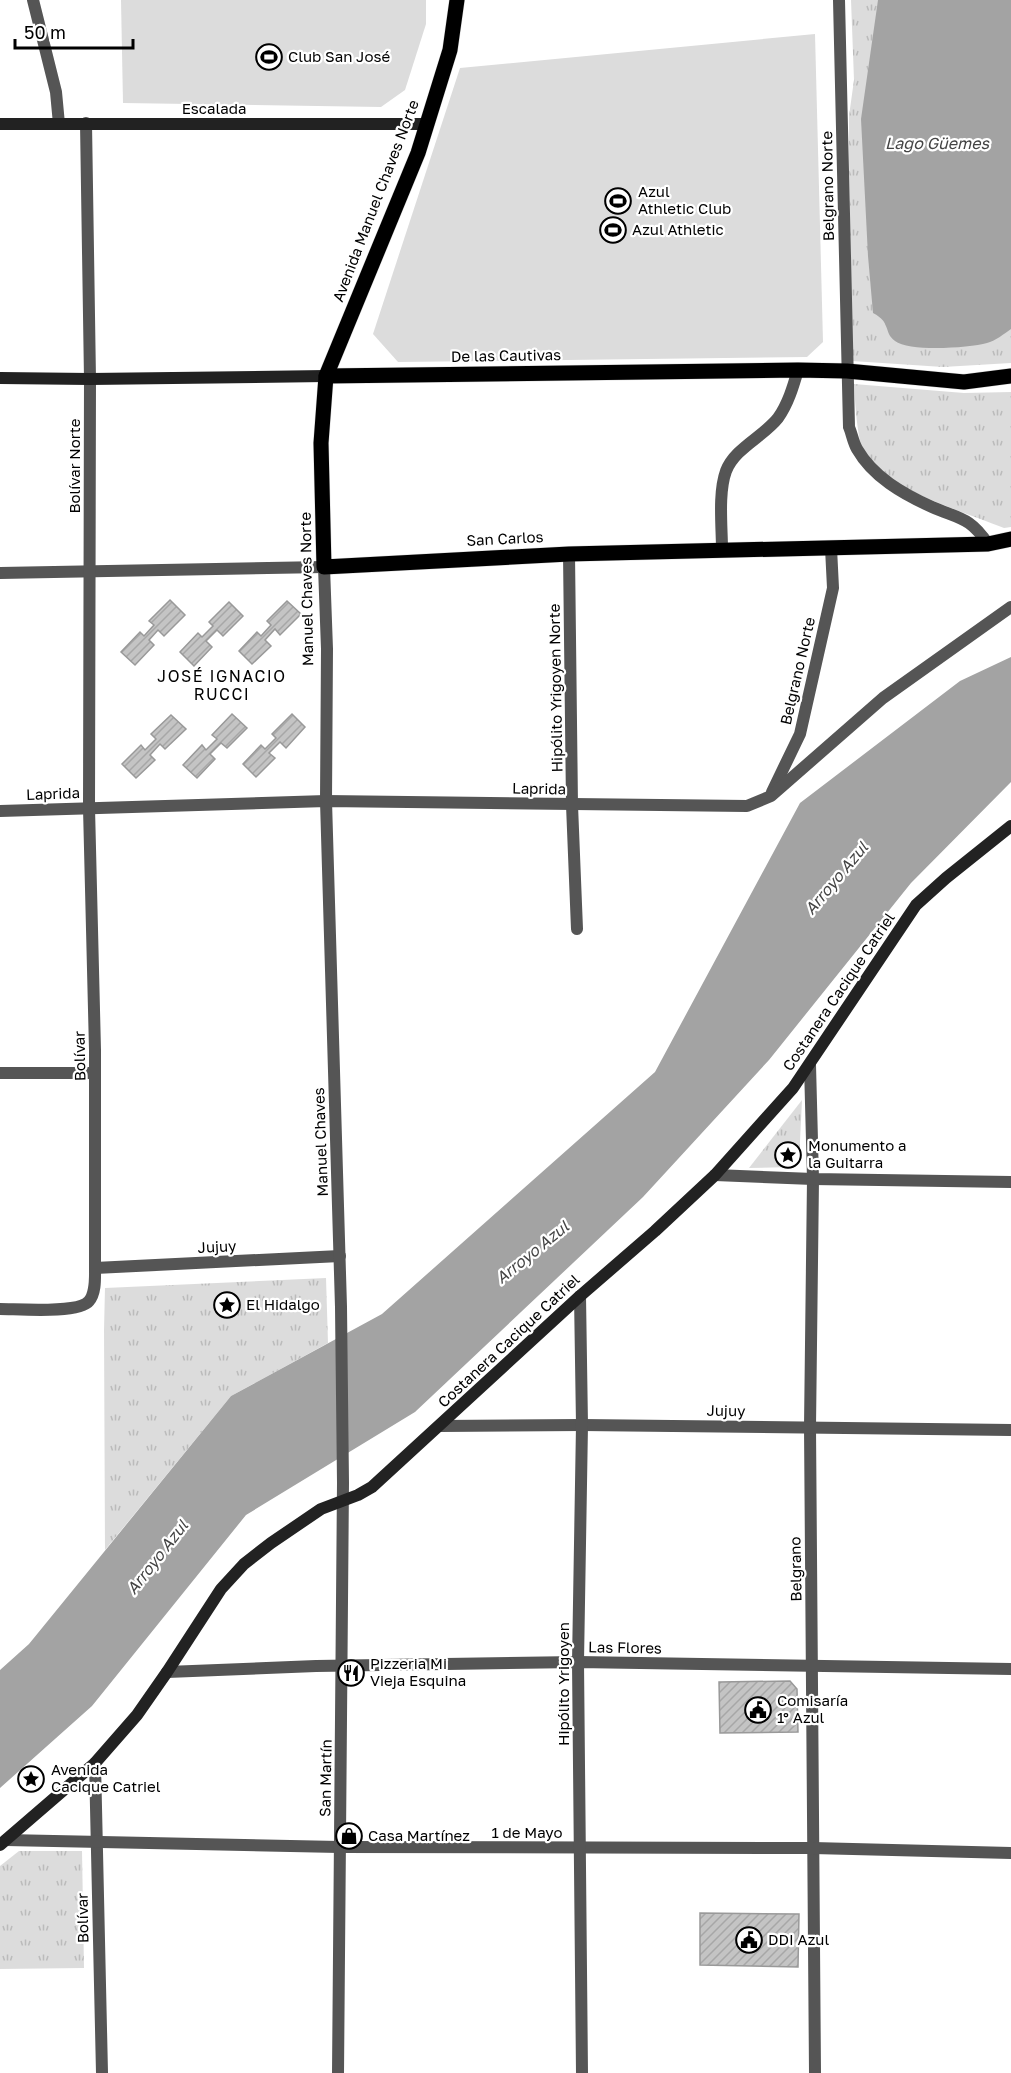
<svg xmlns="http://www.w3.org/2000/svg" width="1011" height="2073" viewBox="0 0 1011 2073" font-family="'Golos Text',sans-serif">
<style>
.grass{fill:#dcdcdc}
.park{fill:url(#park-tufts)}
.water{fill:#a3a3a3}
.building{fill:url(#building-hatch);stroke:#999;stroke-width:1.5}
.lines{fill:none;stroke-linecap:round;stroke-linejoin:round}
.primary-casing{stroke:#dbdbdb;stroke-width:16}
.minor{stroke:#555;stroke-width:12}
.tertiary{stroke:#555;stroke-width:12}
.secondary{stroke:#222;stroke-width:12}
.primary{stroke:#000;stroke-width:15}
.labels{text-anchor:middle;stroke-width:4.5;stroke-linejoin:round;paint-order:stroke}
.poi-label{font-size:15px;fill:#000;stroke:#fff;text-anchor:start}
.street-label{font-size:15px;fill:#000;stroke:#fff}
.water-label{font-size:16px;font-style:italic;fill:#444;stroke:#fff}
.neighbourhood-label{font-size:16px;letter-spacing:1.5px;fill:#000;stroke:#fff}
</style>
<defs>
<pattern id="park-tufts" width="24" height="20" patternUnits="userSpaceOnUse" patternTransform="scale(1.5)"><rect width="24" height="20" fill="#dcdcdc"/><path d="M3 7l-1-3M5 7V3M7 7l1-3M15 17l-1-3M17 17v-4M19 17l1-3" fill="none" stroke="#bbb"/></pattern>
<pattern id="building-hatch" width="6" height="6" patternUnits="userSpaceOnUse" patternTransform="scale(1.5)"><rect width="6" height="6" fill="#c4c4c4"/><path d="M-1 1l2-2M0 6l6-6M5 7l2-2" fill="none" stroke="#a7a7a7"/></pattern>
</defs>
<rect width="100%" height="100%" fill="#fff"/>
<!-- grass -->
<g class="grass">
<polygon points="121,0 426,0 426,24 405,90 381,107 123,103"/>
<polygon points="815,34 823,342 807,357 398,362 373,334 460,68"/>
</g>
<!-- park -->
<g class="park">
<polygon points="851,0 1011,0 1011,363 943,367 852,361 849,162 849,116 854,80"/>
<path d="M854 384 964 393 1011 392V527L1004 528C962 511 889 491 864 452 857 440 855 399 854 384Z"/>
<polygon points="802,1100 799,1162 793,1167 749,1168"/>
<polygon points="326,1278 328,1343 231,1396 105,1550 104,1330 105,1288"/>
<polygon points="19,1851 82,1851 84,1968 0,1969 0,1866"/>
</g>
<!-- water -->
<g class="water">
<path d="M878 0H1011V329C1004 334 995 341 987 343 969 348 909 352 895 341 883 332 892 323 873 313L868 256 861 119Z"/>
<polygon points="1011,657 1011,782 911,883 769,1060 643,1197 415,1412 246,1515 92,1706 0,1788 0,1670 29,1644 231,1396 382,1314 655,1072 800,803 960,681"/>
</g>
<!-- building -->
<g class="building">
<polygon points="170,600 185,615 164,636 158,630 149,640 154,645 135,665 121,652 140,632 144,636 154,625 149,621"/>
<polygon points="287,601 301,614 280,635 275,629 265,640 271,646 252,664 239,651 257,632 261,636 271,625 267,621"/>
<polygon points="229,602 243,616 223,636 217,630 206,641 212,647 194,666 180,652 198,633 202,637 213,626 209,622"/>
<polygon points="232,714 247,728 227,748 221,743 210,754 215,759 197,778 183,765 202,745 206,750 217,739 212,735"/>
<polygon points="292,714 305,727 286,748 280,742 269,753 275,758 256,777 243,764 261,745 265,749 276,738 272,734"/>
<polygon points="171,715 186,729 165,749 160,744 150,755 155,760 136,778 122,764 141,745 145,750 156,739 151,734"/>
<polygon points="790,1681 797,1689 798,1732 720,1733 719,1682"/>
<polygon points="700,1913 799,1914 798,1967 700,1965"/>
</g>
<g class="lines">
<!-- primary casing -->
<g class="primary-casing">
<g id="primary">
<polyline points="457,0 450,50 418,153 326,376 321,443 324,567 569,554 988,544 1011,539"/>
<polyline points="326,376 798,370 847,371 964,382 1011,376"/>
</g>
</g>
<!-- minor -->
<g class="minor">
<polyline points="33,0 56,92 59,124"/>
<path d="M839 0 849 427C852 434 853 442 857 449 873 477 903 494 932 507 960 519 970 517 988 544"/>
<path d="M722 550C722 527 718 493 726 471 735 448 763 437 778 418 788 404 793 387 798 370"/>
<polyline points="569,554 572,805 577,929"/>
<polyline points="0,573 324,567"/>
<polyline points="772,792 800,734 833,588 831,548"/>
<polyline points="0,811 326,801 747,806 771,796 883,698 1011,607"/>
<polyline points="810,1065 813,1179 810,1427 815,2073"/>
<polyline points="0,1073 95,1073"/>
<polyline points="715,1175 813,1179 1011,1182"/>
<polyline points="95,1268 340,1256"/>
<path d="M0 1309C18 1309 79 1314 89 1301 96 1293 95 1278 95 1268V1050L89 808 90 379 86 123"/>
<polyline points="440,1426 582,1425 1011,1430"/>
<polyline points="167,1672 316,1666 578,1662 1011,1669"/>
<polyline points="95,1763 102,2073"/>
<polyline points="6,1840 339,1847 813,1848 1011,1853"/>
</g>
<!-- tertiary -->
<g class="tertiary">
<polyline points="324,567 327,649 326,801 341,1307 343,1483 338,2073"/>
<polyline points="580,1296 582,1425 578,1662 582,2073"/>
</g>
<!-- secondary -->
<g class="secondary">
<polyline points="0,124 427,124"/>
<polyline points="0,378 90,379 326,376"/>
<polyline points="0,1845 95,1763 137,1715 167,1672 221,1589 244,1564 271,1543 321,1509 358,1495 372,1487 580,1296 655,1231 715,1175 793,1088 916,905 946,878 1011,826"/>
</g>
<!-- primary -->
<use href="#primary" class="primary"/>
</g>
<!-- icons -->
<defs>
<g id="stadium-ring" transform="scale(1.35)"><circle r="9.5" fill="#fff" stroke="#000" stroke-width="1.5"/><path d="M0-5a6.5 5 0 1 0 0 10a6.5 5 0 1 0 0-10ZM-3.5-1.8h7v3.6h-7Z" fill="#000"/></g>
<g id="sight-ring" transform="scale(1.35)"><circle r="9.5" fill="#fff" stroke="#000" stroke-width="1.5"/><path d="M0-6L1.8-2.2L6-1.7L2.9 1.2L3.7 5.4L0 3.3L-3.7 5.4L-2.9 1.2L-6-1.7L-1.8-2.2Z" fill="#000"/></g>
<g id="restaurant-ring" transform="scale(1.35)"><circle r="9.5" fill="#fff" stroke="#000" stroke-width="1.5"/><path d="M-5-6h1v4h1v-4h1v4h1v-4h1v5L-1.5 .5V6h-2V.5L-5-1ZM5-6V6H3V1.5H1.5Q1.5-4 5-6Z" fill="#000"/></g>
<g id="civic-ring" transform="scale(1.35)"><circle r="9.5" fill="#fff" stroke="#000" stroke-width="1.5"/><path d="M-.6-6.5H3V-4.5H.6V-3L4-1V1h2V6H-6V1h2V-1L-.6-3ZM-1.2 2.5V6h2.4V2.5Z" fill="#000"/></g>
<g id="shop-ring" transform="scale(1.35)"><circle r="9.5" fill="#fff" stroke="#000" stroke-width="1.5"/><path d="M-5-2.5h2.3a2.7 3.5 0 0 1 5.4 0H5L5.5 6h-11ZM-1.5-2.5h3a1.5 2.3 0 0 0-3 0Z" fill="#000"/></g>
</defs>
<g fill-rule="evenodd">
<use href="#stadium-ring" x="269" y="57"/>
<use href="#stadium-ring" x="618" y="201"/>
<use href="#stadium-ring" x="613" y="230"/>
<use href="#sight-ring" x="788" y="1155"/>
<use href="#sight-ring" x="227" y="1305"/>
<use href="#restaurant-ring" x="351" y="1673"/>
<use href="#civic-ring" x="758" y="1710"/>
<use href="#sight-ring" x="31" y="1779"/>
<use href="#shop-ring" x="349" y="1836"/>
<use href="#civic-ring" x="749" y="1940"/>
</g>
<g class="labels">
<!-- poi labels -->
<g class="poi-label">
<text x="288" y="62">Club San José</text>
<text x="638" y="197">Azul<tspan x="638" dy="17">Athletic Club</tspan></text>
<text x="632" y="235">Azul Athletic</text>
<text x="808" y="1151">Monumento a<tspan x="808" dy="17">la Guitarra</tspan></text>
<text x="246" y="1310">El Hidalgo</text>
<text x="370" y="1669">Pizzeria Mi<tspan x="370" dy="17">Vieja Esquina</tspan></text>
<text x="777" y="1706">Comisaría<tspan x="777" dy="17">1° Azul</tspan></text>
<text x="51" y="1775">Avenida<tspan x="51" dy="17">Cacique Catriel</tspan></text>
<text x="368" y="1841">Casa Martínez</text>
<text x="768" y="1945">DDI Azul</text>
</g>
<!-- street labels -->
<g class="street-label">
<text x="214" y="114">Escalada</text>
<text transform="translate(828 186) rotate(-91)" y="5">Belgrano Norte</text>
<text transform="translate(376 201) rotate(-69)" y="5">Avenida Manuel Chaves Norte</text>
<text transform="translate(506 356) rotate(-1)" y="5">De las Cautivas</text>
<text transform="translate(75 466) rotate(-90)" y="5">Bolívar Norte</text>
<text transform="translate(505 539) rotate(-3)" y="5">San Carlos</text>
<text transform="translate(307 589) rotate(-91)" y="5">Manuel Chaves Norte</text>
<text transform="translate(798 671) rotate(-77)" y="5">Belgrano Norte</text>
<text transform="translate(556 688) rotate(-91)" y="5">Hipólito Yrigoyen Norte</text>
<text transform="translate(539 789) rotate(1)" y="5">Laprida</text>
<text transform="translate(53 794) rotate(-2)" y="5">Laprida</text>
<text transform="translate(839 992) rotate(-56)" y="5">Costanera Cacique Catriel</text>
<text transform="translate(80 1056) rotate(-91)" y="5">Bolívar</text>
<text transform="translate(321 1142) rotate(-92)" y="5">Manuel Chaves</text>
<text transform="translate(217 1247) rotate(-3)" y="5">Jujuy</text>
<text transform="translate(509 1341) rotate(-43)" y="5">Costanera Cacique Catriel</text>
<text transform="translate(726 1411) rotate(1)" y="5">Jujuy</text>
<text transform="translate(796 1569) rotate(-91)" y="5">Belgrano</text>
<text transform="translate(625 1648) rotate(1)" y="5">Las Flores</text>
<text transform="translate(564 1684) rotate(-90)" y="5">Hipólito Yrigoyen</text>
<text transform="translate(326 1778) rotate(-89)" y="5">San Martín</text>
<text x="527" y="1838">1 de Mayo</text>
<text transform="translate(83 1918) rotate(-91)" y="5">Bolívar</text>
</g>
<!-- water labels -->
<g class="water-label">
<text x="937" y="149">Lago Güemes</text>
<text transform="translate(836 878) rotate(-50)" y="6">Arroyo Azul</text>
<text transform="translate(532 1252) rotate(-39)" y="6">Arroyo Azul</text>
<text transform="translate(157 1557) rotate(-52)" y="6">Arroyo Azul</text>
</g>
<!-- neighbourhood labels -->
<g class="neighbourhood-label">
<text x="222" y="682">JOSÉ IGNACIO<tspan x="222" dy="18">RUCCI</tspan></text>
</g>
</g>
<!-- scale -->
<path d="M15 39v9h118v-9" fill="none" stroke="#000000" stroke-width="3"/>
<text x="24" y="39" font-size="18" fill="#000000" stroke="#ffffff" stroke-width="4.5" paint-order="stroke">50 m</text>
</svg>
